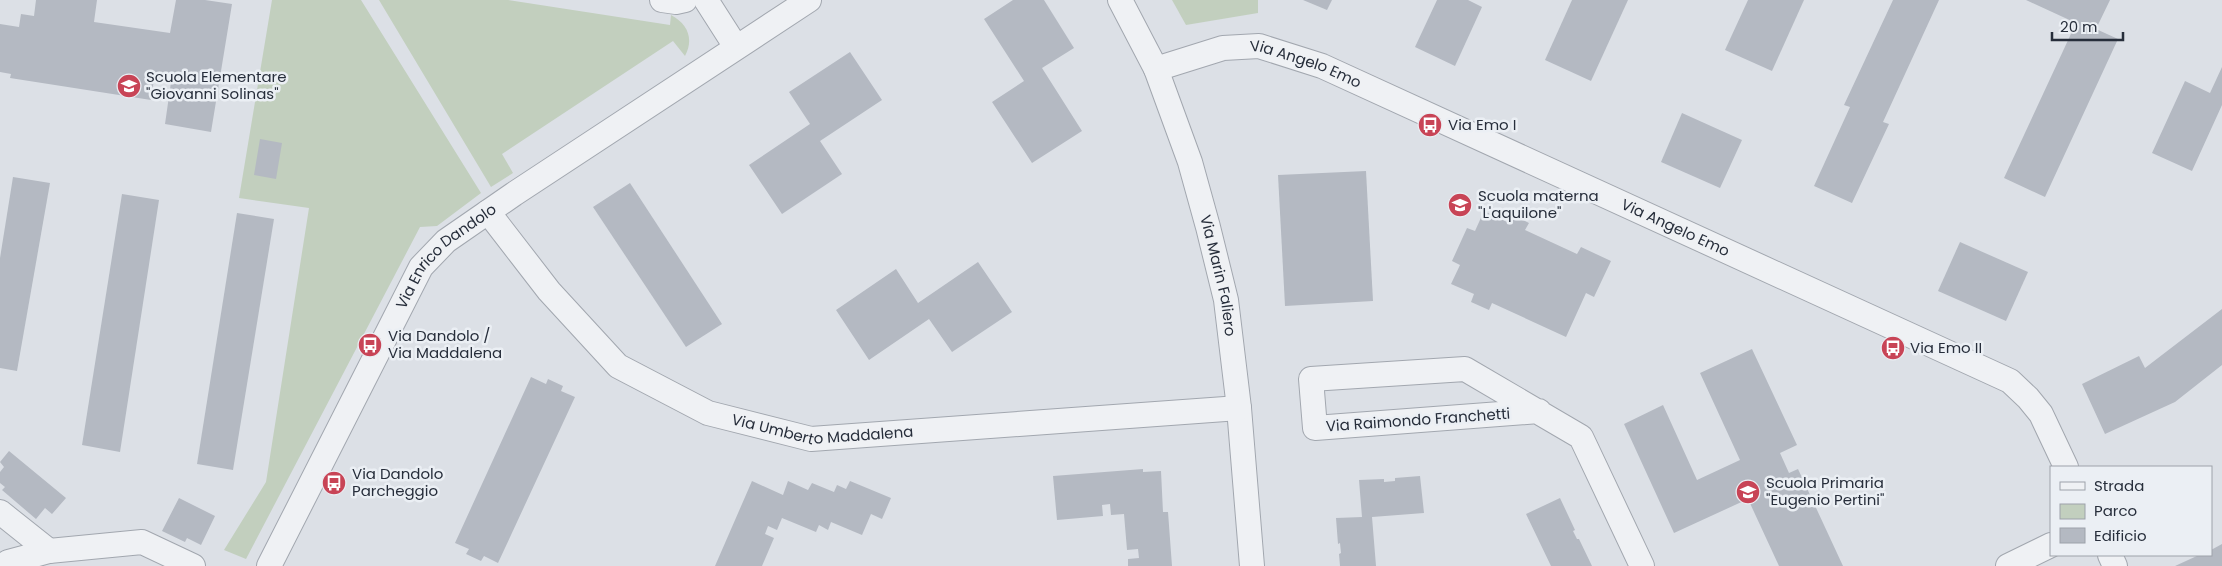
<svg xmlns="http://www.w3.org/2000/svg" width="2222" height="566" viewBox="0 0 2222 566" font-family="Poppins,sans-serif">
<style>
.green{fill:#c2cfbe}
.building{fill:#b4b9c2}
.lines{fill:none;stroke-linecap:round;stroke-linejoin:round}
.minor-casing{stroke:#a2a7af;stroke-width:26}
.minor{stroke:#eff1f4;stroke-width:24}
.labels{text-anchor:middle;stroke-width:5;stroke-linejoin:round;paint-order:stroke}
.street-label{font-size:15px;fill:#272e3b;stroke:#ebeff4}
.poi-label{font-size:15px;fill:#272e3b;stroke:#ebeff4;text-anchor:start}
</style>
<rect width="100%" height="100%" fill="#dce0e6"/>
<!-- green -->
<g class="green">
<polygon points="272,0 361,0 481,193 437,226 420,227 246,559 224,550 266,482 309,208 239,198"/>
<path d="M379 0H508L670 25 671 15C688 24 694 39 685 56L673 41 502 154 513 173 491 187Z"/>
<polygon points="1172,0 1258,0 1258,13 1186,25"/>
</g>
<!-- building -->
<g class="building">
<polygon points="36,0 97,0 94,22 170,33 176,0 205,0 232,4 211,132 165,124 171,82 154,79 151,100 10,78 11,74 0,72 0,24 19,27 21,14 34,16"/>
<polygon points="1013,0 1044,0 1074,48 1042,68 1082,131 1032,163 992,102 1024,81 984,19"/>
<polygon points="1303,0 1332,0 1327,10"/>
<polygon points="1437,0 1468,0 1482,7 1455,66 1415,47"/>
<polygon points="1572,0 1628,0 1591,81 1545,60"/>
<polygon points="1748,0 1804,0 1772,71 1725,50"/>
<polygon points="1893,0 1939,0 1883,122 1889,124 1852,203 1814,186 1850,107 1844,105"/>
<polygon points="2026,0 2110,0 2096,29 2118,39 2045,197 2004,178 2076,23"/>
<polygon points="850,52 882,100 820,141 842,174 782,214 749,165 810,124 789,92"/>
<polygon points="2222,67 2222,105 2192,171 2152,153 2185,81 2210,93"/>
<polygon points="1682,113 1742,140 1720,188 1661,162"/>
<polygon points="260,139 282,143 276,179 254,175"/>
<polygon points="1366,171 1373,301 1285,306 1278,175"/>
<polygon points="13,177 50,183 17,371 0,368 0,258"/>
<polygon points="630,183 722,324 686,347 593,207"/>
<polygon points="122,194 159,200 120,452 82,445"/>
<polygon points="1484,211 1507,222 1511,214 1529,223 1525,230 1577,254 1581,247 1611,261 1594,297 1586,293 1566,337 1492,303 1489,310 1471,302 1474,294 1451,284 1460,265 1452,261 1467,228 1475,231"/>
<polygon points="237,213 274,219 233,470 197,464"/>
<polygon points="1960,242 2028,272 2006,321 1938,291"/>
<polygon points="978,262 1012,312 952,352 929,319 869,360 836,310 896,269 918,303"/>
<polygon points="2222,309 2222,365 2175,402 2105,434 2082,384 2139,356 2145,368"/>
<polygon points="1752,349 1797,445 1780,453 1789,473 1798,469 1843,566 1779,566 1748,499 1674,533 1624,424 1663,405 1697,480 1740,460 1700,373"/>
<polygon points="531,377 546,384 548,379 563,386 561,391 575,397 498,563 484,556 481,561 466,554 469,549 455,543"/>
<polygon points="9,451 66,498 52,514 45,508 36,519 2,490 5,487 0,483 0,472 4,467 0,462"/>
<polygon points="1143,469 1143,472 1161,471 1163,512 1168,512 1172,566 1128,566 1128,559 1139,558 1138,549 1127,550 1124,514 1111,515 1110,504 1102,505 1103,516 1057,520 1053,476"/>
<polygon points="1420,476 1424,513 1372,517 1376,566 1340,566 1339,554 1341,553 1340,543 1338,544 1336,518 1362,517 1359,480 1384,479 1384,482 1395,481 1395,478"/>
<polygon points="752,481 783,495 788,481 808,490 812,483 834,492 837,485 846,489 850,481 891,498 882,519 871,514 862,535 831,522 828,530 819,525 816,532 782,518 777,530 768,526 765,534 774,538 762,566 715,566"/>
<polygon points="179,498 215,516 201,545 187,538 185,542 162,531"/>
<polygon points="1560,498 1575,530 1573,531 1577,539 1579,539 1592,566 1551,566 1526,514"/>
<polygon points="2222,544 2222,566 2175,566 2199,555 2211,555 2211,550"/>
</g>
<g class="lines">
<!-- minor casing -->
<g class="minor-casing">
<g id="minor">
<polyline points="662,0 676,2 685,0"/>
<polyline points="706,0 736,47"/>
<path id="s1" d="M1120 0 1156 69 1190 162 1208 227 1226 300 1239 408 1252 566"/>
<path id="s2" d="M1156 69 1223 48 1259 46 1322 66 2010 381 2028 398 2041 414 2066 467"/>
<path id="s3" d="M488 212 549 291 618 366 708 413 811 439 1239 408"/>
<polyline points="1539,411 1315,428 1311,379 1465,369 1581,437 1642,566"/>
<polyline points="0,512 49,551"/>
<polyline points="2110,555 2115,566"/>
<polyline points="4,566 8,562 49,551 142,542 193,566"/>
<path id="s4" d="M269 566 421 267 446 241 514 194 809 0"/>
<polyline points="2008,566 2051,545"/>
</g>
</g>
<!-- minor -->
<use href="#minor" class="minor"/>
</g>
<!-- icons -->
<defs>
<g id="school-disc" transform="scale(1.25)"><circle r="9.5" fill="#c84456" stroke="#ebeff4"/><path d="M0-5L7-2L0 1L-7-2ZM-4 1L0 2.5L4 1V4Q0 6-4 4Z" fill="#fff"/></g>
<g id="bus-disc" transform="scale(1.25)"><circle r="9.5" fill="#c84456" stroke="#ebeff4"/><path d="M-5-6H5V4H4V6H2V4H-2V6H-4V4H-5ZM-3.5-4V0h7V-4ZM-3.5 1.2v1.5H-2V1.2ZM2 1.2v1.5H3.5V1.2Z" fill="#fff"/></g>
</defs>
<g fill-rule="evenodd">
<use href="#school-disc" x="129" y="86"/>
<use href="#bus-disc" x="1430" y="125"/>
<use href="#school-disc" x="1460" y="205"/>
<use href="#bus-disc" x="370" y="345"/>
<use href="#bus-disc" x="1893" y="348"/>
<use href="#bus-disc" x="334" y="483"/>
<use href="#school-disc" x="1748" y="492"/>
</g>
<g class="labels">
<!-- street labels -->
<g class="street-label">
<text dy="5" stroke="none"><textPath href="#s2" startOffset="156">Via Angelo Emo</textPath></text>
<text dy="5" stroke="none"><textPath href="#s2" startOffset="561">Via Angelo Emo</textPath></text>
<text dy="5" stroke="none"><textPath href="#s4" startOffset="360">Via Enrico Dandolo</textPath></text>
<text dy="5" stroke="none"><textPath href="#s1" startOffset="294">Via Marin Faliero</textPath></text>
<text transform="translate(1418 420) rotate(-4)" y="5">Via Raimondo Franchetti</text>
<text dy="5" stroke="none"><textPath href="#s3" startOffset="420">Via Umberto Maddalena</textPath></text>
</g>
<!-- poi labels -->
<g class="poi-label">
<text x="146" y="82">Scuola Elementare<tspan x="146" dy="17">"Giovanni Solinas"</tspan></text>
<text x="1448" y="130">Via Emo I</text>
<text x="1478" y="201">Scuola materna<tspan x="1478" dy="17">"L'aquilone"</tspan></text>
<text x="388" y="341">Via Dandolo /<tspan x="388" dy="17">Via Maddalena</tspan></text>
<text x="1910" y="353">Via Emo II</text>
<text x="352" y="479">Via Dandolo<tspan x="352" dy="17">Parcheggio</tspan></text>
<text x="1766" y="488">Scuola Primaria<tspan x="1766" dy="17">"Eugenio Pertini"</tspan></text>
</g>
</g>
<!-- legend -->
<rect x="2050" y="466" width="162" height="90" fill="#ebeff4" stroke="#9da2aa"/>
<rect x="2060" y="482" width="25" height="8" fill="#eff1f4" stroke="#9da2aa"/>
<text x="2094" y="491" font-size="15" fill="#272e3b">Strada</text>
<rect x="2060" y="504" width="25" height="15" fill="#c2cfbe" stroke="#9da2aa"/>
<text x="2094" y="516" font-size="15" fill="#272e3b">Parco</text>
<rect x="2060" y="528" width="25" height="15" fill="#b4b9c2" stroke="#9da2aa"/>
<text x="2094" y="541" font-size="15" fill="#272e3b">Edificio</text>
<!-- scale -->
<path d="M2052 32v8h71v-8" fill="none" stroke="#272e3b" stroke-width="2.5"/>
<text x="2060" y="32" font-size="15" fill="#272e3b" stroke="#ebeff4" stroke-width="4" paint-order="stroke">20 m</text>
</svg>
